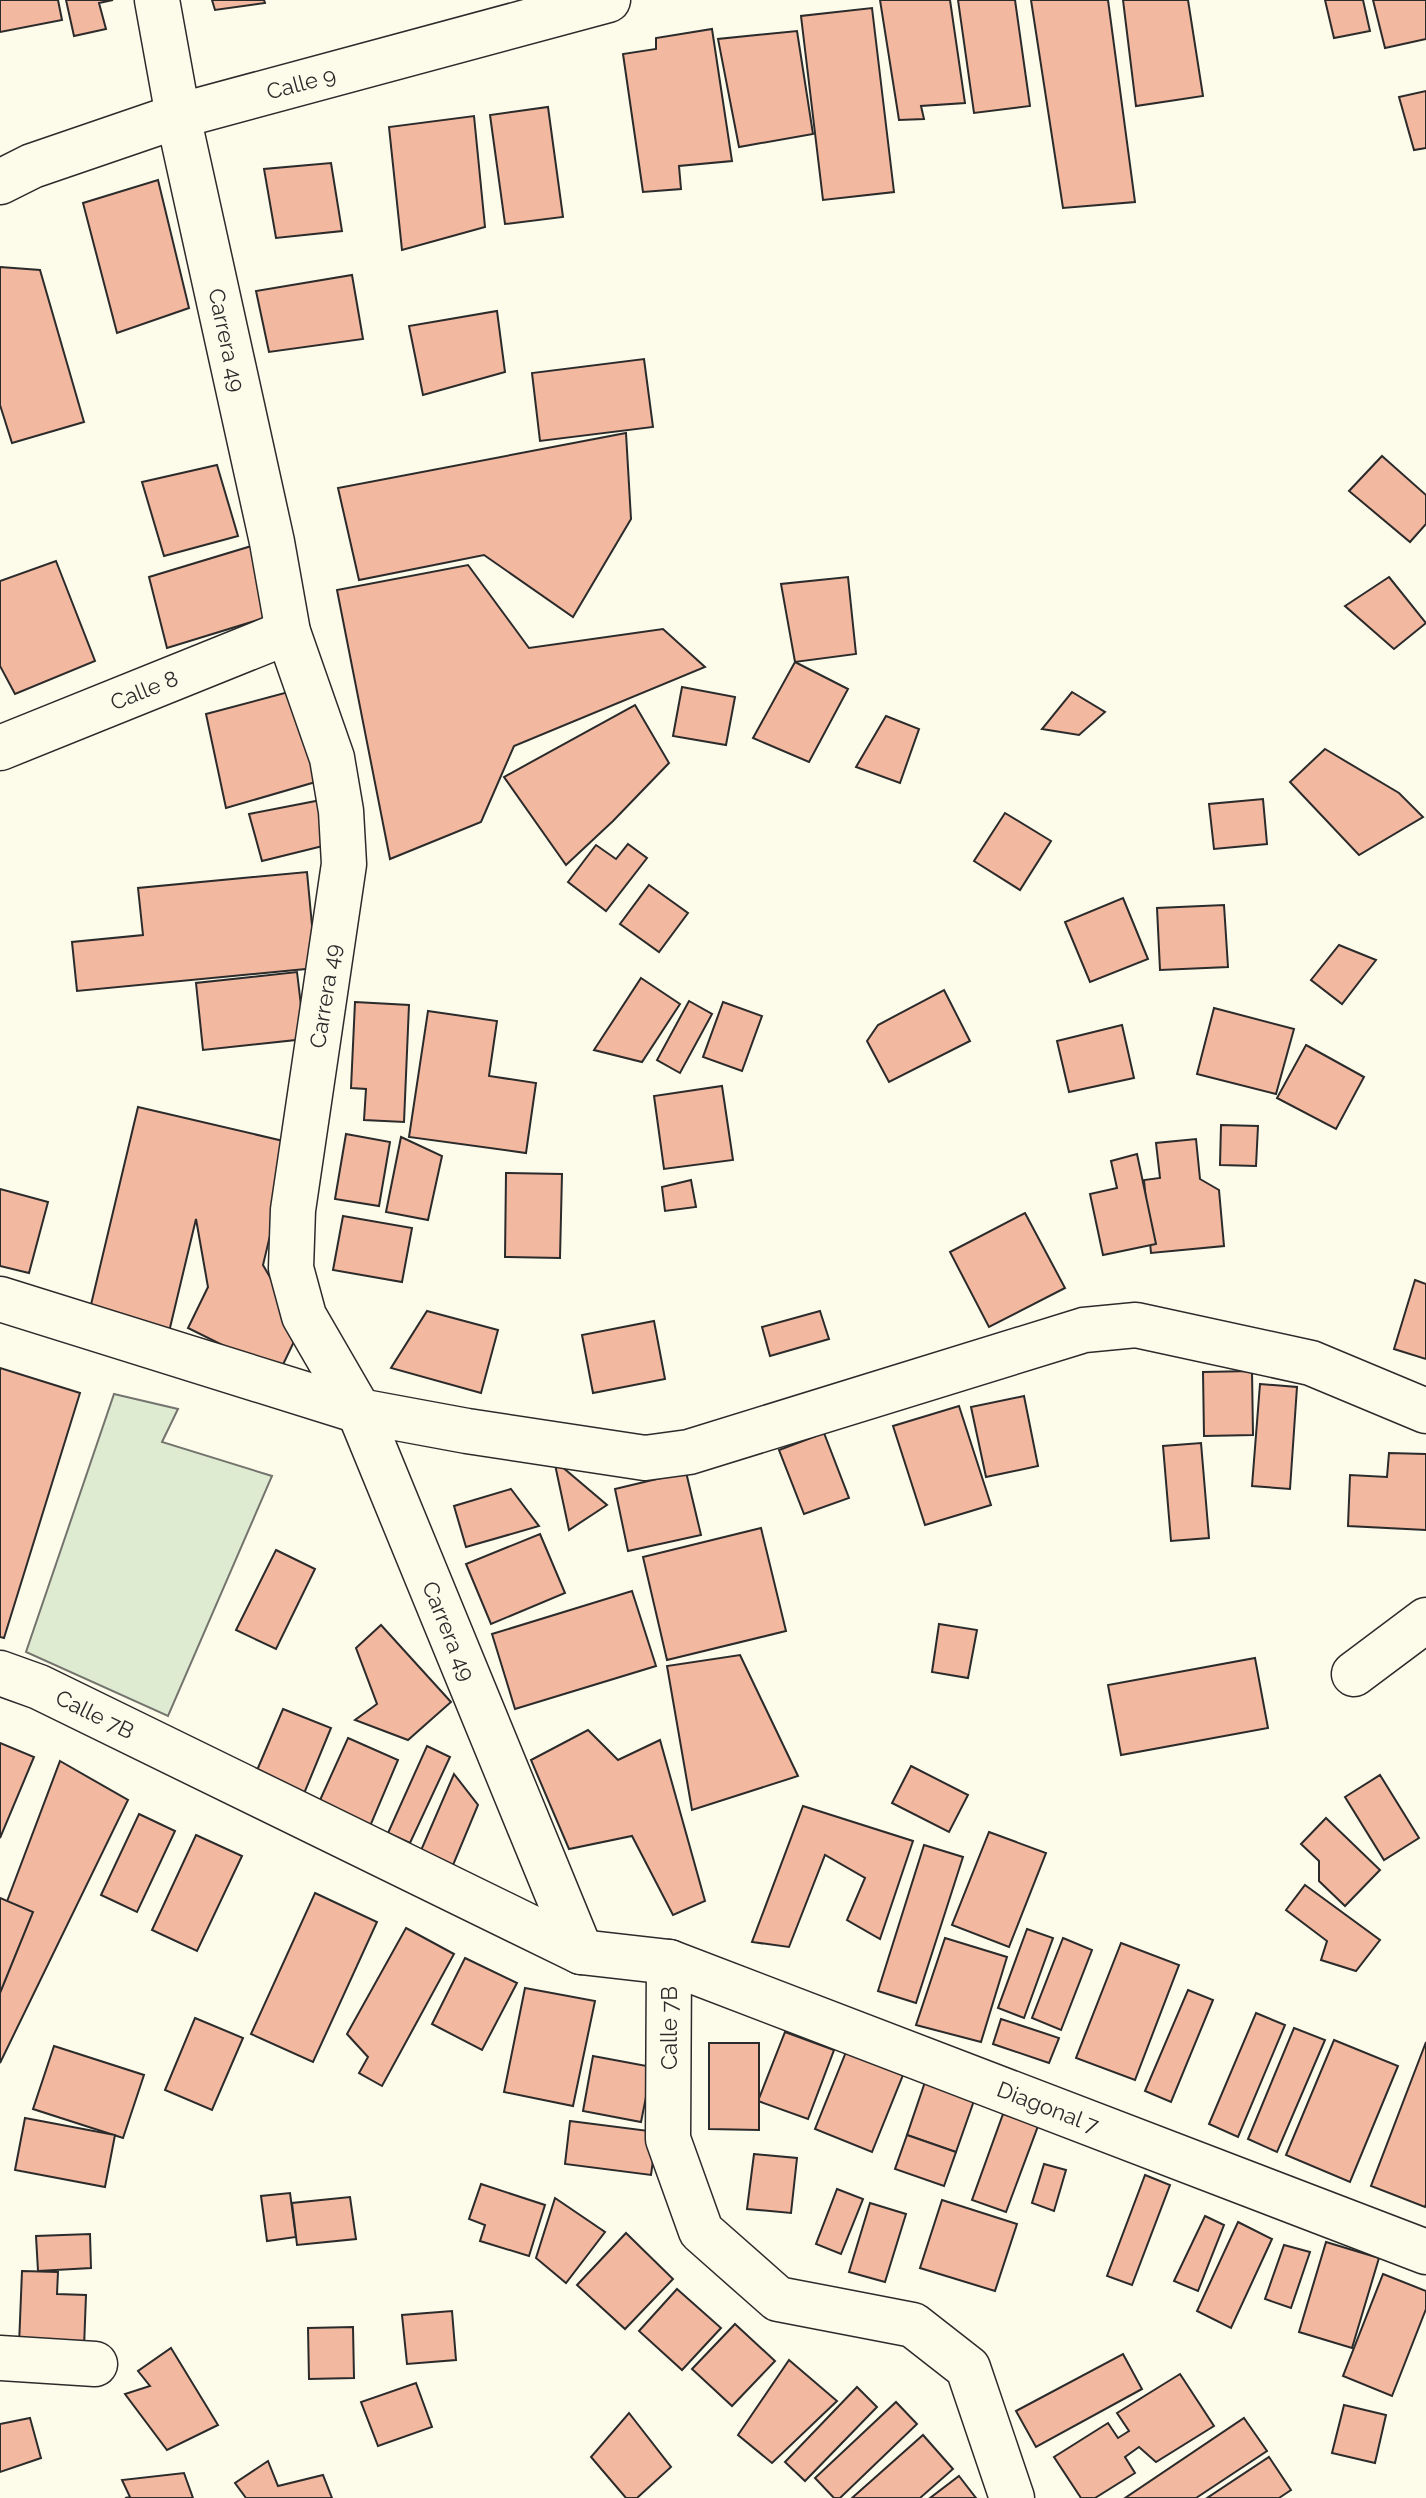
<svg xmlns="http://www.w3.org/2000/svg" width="1426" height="2498" viewBox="0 0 1426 2498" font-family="Raleway,sans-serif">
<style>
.green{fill:#deebd1;stroke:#74746e;stroke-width:2}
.building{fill:#f2b8a0;stroke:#2b2b2b;stroke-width:2}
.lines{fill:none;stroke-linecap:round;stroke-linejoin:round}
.minor-casing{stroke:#2b2b2b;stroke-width:47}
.minor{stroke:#fdfbea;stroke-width:44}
.labels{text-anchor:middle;stroke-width:6;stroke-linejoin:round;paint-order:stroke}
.street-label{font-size:22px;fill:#2b2b2b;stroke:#fdfbea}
</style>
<rect width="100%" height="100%" fill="#fdfbea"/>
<!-- green -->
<polygon class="green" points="114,1394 178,1409 162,1442 272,1476 168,1716 26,1652"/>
<!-- building -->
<g class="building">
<polygon points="0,0 58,0 62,20 0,32"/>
<polygon points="66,0 113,0 99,3 106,29 74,36"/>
<polygon points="212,0 264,0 265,3 215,10"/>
<polygon points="880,0 950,0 965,103 921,106 924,119 899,120"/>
<polygon points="958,0 1015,0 1030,106 974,113"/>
<polygon points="1031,0 1108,0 1135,202 1063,208"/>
<polygon points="1123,0 1188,0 1203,96 1136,106"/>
<polygon points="1325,0 1363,0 1370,31 1334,38"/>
<polygon points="1373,0 1426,0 1426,39 1385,48"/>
<polygon points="872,8 894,192 823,200 801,16"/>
<polygon points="712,29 732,161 679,166 681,189 643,192 623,54 656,49 656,38"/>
<polygon points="797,31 813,134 739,147 718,39"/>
<polygon points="1426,91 1426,148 1414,150 1399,97"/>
<polygon points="548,107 563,217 505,224 490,115"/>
<polygon points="474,116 485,227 402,250 389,127"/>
<polygon points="331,163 342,231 276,238 264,169"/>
<polygon points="158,180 189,308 117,333 83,203"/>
<polygon points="0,267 40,270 84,422 12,443 0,405"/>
<polygon points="352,275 363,339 269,352 256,291"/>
<polygon points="497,311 505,372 423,395 409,326"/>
<polygon points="644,359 653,427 540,441 532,373"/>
<polygon points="626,433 631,519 573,617 484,555 359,580 338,488"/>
<polygon points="1382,456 1426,495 1426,524 1410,542 1349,491"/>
<polygon points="217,465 238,536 164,556 142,482"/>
<polygon points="268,541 284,612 167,648 149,577"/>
<polygon points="56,561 95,661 15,694 0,666 0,581"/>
<polygon points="468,565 529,648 663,629 705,667 514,746 481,822 390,859 337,590"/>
<polygon points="848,577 856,654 795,662 781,584"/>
<polygon points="1389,577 1426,623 1394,649 1345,606"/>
<polygon points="795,662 848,689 809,762 753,738"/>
<polygon points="682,687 735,697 726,745 673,736"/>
<polygon points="296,690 319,781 226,808 206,714"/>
<polygon points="1072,692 1105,712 1079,735 1042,729"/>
<polygon points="635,705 669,763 613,821 566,865 504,777"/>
<polygon points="886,716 919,729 900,783 856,767"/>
<polygon points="1325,749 1399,793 1423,817 1359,855 1290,782"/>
<polygon points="1263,799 1267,844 1214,849 1209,804"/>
<polygon points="321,800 327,845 262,861 249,814"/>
<polygon points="1005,813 1051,841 1020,890 974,861"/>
<polygon points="628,844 647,858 606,911 568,882 596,845 616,859"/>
<polygon points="307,872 316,968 77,991 72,942 143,935 138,888"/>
<polygon points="649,885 688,913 659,952 620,924"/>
<polygon points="1123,898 1148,959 1090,982 1065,922"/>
<polygon points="1224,905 1228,967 1160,970 1157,908"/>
<polygon points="1339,945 1376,960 1342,1004 1311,980"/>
<polygon points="297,972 305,1039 203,1050 196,983"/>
<polygon points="641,978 680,1004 642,1062 594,1050"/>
<polygon points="944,990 970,1041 889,1082 867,1041 878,1025"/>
<polygon points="689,1001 712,1014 680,1073 657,1060"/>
<polygon points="355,1002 409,1005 404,1122 364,1120 366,1089 351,1088"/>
<polygon points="723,1002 762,1016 742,1071 703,1057"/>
<polygon points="1214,1008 1294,1029 1276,1094 1197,1074"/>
<polygon points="428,1011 497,1021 489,1076 536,1083 526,1153 409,1137"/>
<polygon points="1122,1025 1134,1078 1069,1092 1057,1041"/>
<polygon points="1306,1045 1364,1077 1336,1129 1277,1098"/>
<polygon points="722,1086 733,1160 664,1169 654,1096"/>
<polygon points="138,1107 292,1143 263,1265 300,1329 279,1373 188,1328 208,1287 196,1219 169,1332 89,1313"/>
<polygon points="1221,1125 1258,1126 1256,1166 1220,1165"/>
<polygon points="346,1134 390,1142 379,1206 335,1199"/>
<polygon points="401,1137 442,1156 428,1220 386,1212"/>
<polygon points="1196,1139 1200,1179 1219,1190 1224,1246 1151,1253 1144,1180 1160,1178 1156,1143"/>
<polygon points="1137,1154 1156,1244 1103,1255 1090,1194 1117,1188 1111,1161"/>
<polygon points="506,1173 562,1174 560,1258 505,1257"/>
<polygon points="691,1180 696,1207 665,1211 662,1187"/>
<polygon points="0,1189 48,1202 29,1273 0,1266"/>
<polygon points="1025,1213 1065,1288 989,1327 950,1252"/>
<polygon points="343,1216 412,1228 402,1282 333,1270"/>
<polygon points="1415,1280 1426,1284 1426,1359 1394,1349"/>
<polygon points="427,1311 498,1330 481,1393 391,1368"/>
<polygon points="820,1311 829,1339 770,1356 762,1327"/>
<polygon points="654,1321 665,1379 593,1393 582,1335"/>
<polygon points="0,1368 80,1393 4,1638 0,1637"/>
<polygon points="1252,1371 1253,1435 1204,1436 1203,1372"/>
<polygon points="1260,1384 1297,1387 1290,1489 1252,1486"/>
<polygon points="1024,1396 1038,1466 986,1477 971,1407"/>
<polygon points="959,1406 991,1505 925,1525 893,1426"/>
<polygon points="824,1433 849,1498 804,1514 779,1450"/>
<polygon points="1201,1443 1209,1538 1171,1541 1163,1446"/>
<polygon points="1389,1453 1426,1454 1426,1530 1348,1526 1350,1475 1387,1477"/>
<polygon points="554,1460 607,1505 569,1530"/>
<polygon points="686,1472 701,1535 628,1551 615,1489"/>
<polygon points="511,1489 539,1526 466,1547 454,1506"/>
<polygon points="761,1528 786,1631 667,1660 643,1557"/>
<polygon points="540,1534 565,1593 491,1624 466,1564"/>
<polygon points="276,1550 315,1569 276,1649 236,1630"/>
<polygon points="632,1591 656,1666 515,1709 492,1634"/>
<polygon points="939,1624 977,1630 968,1678 932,1672"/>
<polygon points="381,1625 451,1702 408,1740 355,1720 377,1704 356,1648"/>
<polygon points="740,1655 798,1776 692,1810 667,1666"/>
<polygon points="1255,1658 1268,1728 1121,1755 1108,1685"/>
<polygon points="283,1709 331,1728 303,1796 255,1775"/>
<polygon points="588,1730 618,1760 660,1740 705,1901 673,1915 632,1836 569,1849 531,1760"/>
<polygon points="348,1738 398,1760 368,1831 316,1809"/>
<polygon points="0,1743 34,1757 0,1838"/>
<polygon points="427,1746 450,1757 410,1843 388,1833"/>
<polygon points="60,1761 128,1800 0,2063 0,1920"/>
<polygon points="911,1766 968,1795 949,1832 892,1803"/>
<polygon points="454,1774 478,1805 451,1870 419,1855"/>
<polygon points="1380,1775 1419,1838 1384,1860 1345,1797"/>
<polygon points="803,1806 913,1841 880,1939 847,1920 865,1878 825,1855 789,1947 752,1942"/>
<polygon points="139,1814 175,1831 137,1912 101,1895"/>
<polygon points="1326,1818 1380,1870 1345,1906 1319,1881 1319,1861 1301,1844"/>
<polygon points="989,1832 1046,1853 1009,1947 952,1925"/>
<polygon points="196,1835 242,1856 197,1951 152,1930"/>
<polygon points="924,1845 963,1857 916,2003 878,1991"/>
<polygon points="1305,1885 1380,1940 1356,1971 1321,1960 1327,1941 1286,1910"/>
<polygon points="315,1893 377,1922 313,2062 251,2034"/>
<polygon points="0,1898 33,1912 0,1993"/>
<polygon points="406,1928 454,1954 382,2086 359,2073 368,2057 347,2034"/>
<polygon points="1027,1929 1053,1938 1024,2018 998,2008"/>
<polygon points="945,1938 1007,1957 981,2042 916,2025"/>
<polygon points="1063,1938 1092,1950 1061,2030 1032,2018"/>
<polygon points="1121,1943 1179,1965 1135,2080 1076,2058"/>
<polygon points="465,1958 517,1983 482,2050 432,2024"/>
<polygon points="525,1988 595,2001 573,2106 504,2092"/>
<polygon points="1188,1990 1213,2000 1171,2102 1145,2091"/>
<polygon points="1256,2013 1285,2025 1238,2137 1209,2124"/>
<polygon points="195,2018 243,2038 212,2110 165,2090"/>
<polygon points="1001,2019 1059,2038 1049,2063 993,2044"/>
<polygon points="1294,2028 1325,2040 1277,2152 1248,2139"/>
<polygon points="785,2032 834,2050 808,2119 758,2101"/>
<polygon points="1334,2040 1398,2066 1350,2182 1286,2155"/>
<polygon points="1426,2042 1426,2204 1425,2207 1371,2186"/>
<polygon points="709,2043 759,2043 759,2130 709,2129"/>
<polygon points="54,2046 144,2075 123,2138 33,2109"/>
<polygon points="848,2047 905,2070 872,2152 815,2129"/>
<polygon points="593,2056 652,2067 641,2122 583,2111"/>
<polygon points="926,2079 976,2095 956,2152 907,2135"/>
<polygon points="1003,2114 1038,2126 1006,2212 972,2200"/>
<polygon points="25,2118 115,2135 105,2187 15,2170"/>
<polygon points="570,2121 657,2132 651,2175 565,2164"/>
<polygon points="907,2135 956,2152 944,2186 895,2169"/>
<polygon points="754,2154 797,2158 791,2213 747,2209"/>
<polygon points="1044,2164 1066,2170 1054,2211 1032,2203"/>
<polygon points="1145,2175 1170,2185 1132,2285 1107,2276"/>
<polygon points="481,2184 545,2205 529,2256 480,2241 485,2225 469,2219"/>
<polygon points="837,2189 863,2199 841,2254 816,2244"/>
<polygon points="290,2193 296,2237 267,2241 261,2196"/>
<polygon points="350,2197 356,2239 297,2245 292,2203"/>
<polygon points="555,2198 605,2232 566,2283 536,2258"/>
<polygon points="942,2200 1017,2224 995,2291 920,2268"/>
<polygon points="870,2203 906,2214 885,2282 849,2272"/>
<polygon points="1205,2216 1224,2225 1198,2291 1174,2281"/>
<polygon points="1238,2222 1272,2239 1231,2328 1197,2311"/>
<polygon points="626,2233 673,2279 625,2329 577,2285"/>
<polygon points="90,2234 91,2268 38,2271 36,2236"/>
<polygon points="1326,2242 1379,2258 1352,2348 1299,2332"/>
<polygon points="1284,2245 1310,2252 1291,2308 1265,2299"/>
<polygon points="22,2271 58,2272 57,2294 86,2295 84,2348 19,2345"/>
<polygon points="1383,2274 1426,2291 1426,2309 1392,2396 1343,2376"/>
<polygon points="677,2289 721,2328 682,2370 639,2331"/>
<polygon points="452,2311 456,2360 407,2364 402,2315"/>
<polygon points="735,2324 775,2361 732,2406 692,2369"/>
<polygon points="353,2327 354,2378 309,2379 308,2328"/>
<polygon points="171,2348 218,2425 167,2450 125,2394 150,2386 138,2371"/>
<polygon points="1123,2354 1142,2389 1036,2447 1016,2411"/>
<polygon points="789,2360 837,2401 772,2463 738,2435"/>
<polygon points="1180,2374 1214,2426 1156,2462 1139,2447 1125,2457 1135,2473 1095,2498 1081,2498 1054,2457 1108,2423 1118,2438 1129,2431 1117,2413"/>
<polygon points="416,2383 432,2427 378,2446 361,2402"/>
<polygon points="857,2387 877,2407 805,2481 785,2462"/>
<polygon points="896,2402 917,2424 840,2498 834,2498 815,2478"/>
<polygon points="1344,2405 1386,2415 1375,2463 1332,2453"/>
<polygon points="629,2413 671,2467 637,2498 626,2498 591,2457"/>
<polygon points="30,2418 41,2458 0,2472 0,2424"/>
<polygon points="1244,2418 1267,2451 1196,2498 1125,2498"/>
<polygon points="923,2435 953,2469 920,2498 852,2498"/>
<polygon points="1269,2457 1291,2490 1279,2498 1207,2498"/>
<polygon points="268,2461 278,2486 323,2475 332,2498 246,2498 235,2483"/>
<polygon points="184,2473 193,2498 125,2498 130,2497 122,2480"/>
<polygon points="959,2476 976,2498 930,2498"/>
</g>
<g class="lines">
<!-- minor casing -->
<g class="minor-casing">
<g id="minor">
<polyline points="157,0 178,116 272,542 288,632 332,758 341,811 344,864 293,1210 291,1268 304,1316 359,1411 581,1952"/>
<polyline points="0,182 32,166 178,116 608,0"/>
<polyline points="0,748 288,632"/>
<polyline points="0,1299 359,1411 467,1431 645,1458 689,1452 1084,1330 1136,1325 1311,1363 1426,1411"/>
<polyline points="0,1673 39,1687 581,1952 669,1962 1426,2252"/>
<polyline points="1354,1674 1426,1620"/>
<polyline points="669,1962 668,2139 701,2231 778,2299 913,2325 968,2368 1012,2498"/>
<polyline points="0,2358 95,2364"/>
</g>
</g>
<!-- minor -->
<use href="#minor" class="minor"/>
</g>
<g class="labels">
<!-- street labels -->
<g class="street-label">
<text transform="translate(301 83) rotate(-15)" y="8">Calle 9</text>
<text transform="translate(227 340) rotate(78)" y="8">Carrera 49</text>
<text transform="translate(144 690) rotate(-22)" y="8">Calle 8</text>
<text transform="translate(325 996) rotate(-81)" y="8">Carrera 49</text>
<text transform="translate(449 1631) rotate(68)" y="8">Carrera 49</text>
<text transform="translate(95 1714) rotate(26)" y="8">Calle 7B</text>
<text transform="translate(669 2028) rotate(-90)" y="8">Calle 7B</text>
<text transform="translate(1048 2107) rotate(21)" y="8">Diagonal 7</text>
</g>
</g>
</svg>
